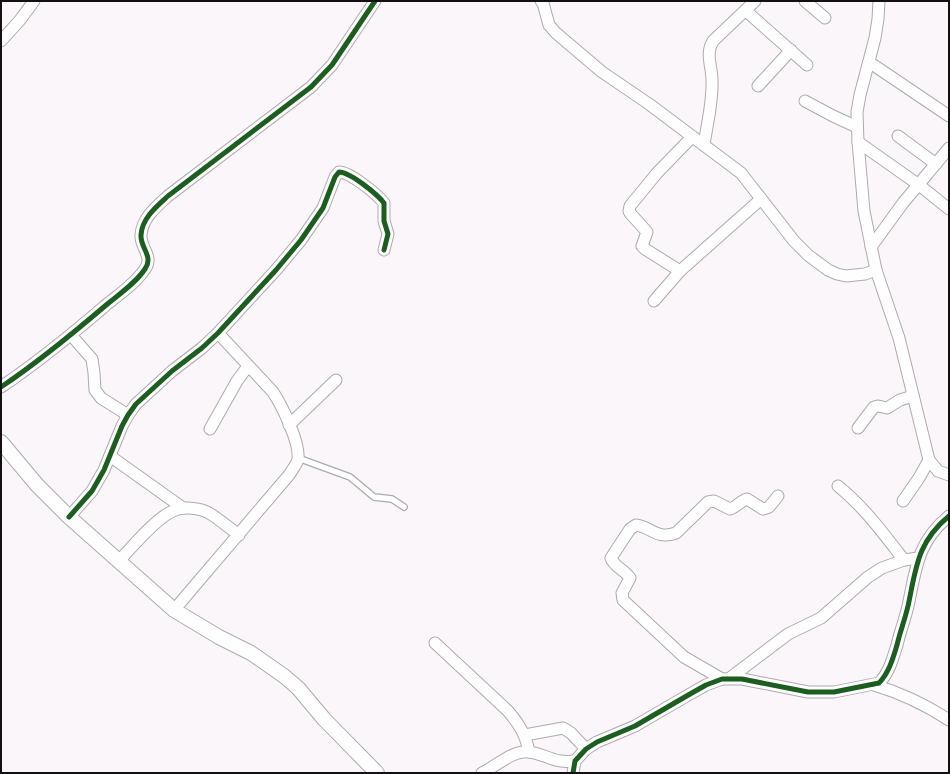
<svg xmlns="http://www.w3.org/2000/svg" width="950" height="774" viewBox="0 0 950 774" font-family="Lora,serif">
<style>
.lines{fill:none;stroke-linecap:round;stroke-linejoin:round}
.service-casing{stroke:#afaaad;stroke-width:8}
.minor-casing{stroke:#afaaad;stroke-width:13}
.tertiary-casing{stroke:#afaaad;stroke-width:16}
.service{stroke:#fefefe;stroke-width:5.5}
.minor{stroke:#fefefe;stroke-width:11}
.tertiary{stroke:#fefefe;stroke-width:14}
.cycleway-casing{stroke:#fff;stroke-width:8}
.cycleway{stroke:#1b5e20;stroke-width:5}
</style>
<rect width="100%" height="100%" fill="#fbf6f9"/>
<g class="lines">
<!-- service casing -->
<g class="service-casing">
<polyline id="service" points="298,458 350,477 374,497 392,499 404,507"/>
</g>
<!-- minor casing -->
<g class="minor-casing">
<g id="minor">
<polyline points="541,1 543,3 549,25 556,33 602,72 649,104 741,173 794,241 808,255 828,270 837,274 846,276 865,274 876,270"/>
<polyline points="805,1 825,18"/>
<polyline points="879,1 878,19 875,38 860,95 857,112 858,142 864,211 876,270 899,338 929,460 938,471 949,475"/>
<polyline points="746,11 807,65"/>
<polyline points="1,41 20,20 34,1"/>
<polyline points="869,62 949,116"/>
<polyline points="758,86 791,50"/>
<polyline points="805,101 833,116 857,127"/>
<polyline points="898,136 936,164"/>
<polyline points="858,142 919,185 949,209"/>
<path d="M704 145C707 124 713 102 712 80 712 66 705 54 713 41L755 1"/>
<polyline points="871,247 903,203 949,148"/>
<polyline points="680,271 645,249 642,246 647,232 630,213 629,211 630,206 657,173 692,137"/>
<polyline points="654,301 680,271 761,199"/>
<polyline points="71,335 92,359 94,373 95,390 101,398 128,415"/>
<path d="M1 387C37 363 71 335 105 306 118 295 135 284 145 269 154 256 140 248 141 235 142 218 157 206 168 196L311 87 332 65 375 1"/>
<polyline points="289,425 336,380"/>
<polyline points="858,428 874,407 878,406 887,408 900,400 913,396"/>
<polyline points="210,429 237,381 248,366"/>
<polyline points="110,456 183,508"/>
<path d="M838 486C864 507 883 533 904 560"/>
<polyline points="903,501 919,478 929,460"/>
<path d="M69 517 92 491 104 470 122 426 128 415 136 404 172 371 202 348 218 333 276 270 301 240 323 208 335 177 339 172C350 172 377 194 384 203V221L388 234 384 250"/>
<path d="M119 561C131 548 157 517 173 511 183 506 200 508 209 513 219 519 229 528 239 535"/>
<path d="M174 610 289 475C292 470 297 464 298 459 300 442 282 406 273 392L218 333"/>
<path d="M435 643 508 711C519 724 526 735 529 752"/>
<polyline points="730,678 788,634 821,618 868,577 882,568 904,560 918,558"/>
<path d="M722 679 684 657 623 600 622 593 630 578C625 570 614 567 611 558L630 529 636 525C652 527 656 540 676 533L708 502 714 501 730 509C737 507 740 501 747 499L763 509 769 507 778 496"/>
<path d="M874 685C901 693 926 705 949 720"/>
<polyline points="525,735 563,728 571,733 586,749"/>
<path d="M482 773C497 766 512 750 529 752 546 754 554 764 575 761"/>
<path d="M573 773 575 761 586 749 597 742 635 726 690 694 706 685 722 679H742L808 692H834L879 683C889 673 893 658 897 645 900 632 905 619 908 606 916 569 917 542 949 516"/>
</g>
</g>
<!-- tertiary casing -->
<g class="tertiary-casing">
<polyline id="tertiary" points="1,442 37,485 69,517 174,610 219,637 251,653 284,676 298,688 324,719 377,773"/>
</g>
<!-- service -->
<use href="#service" class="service"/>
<!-- minor -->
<use href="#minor" class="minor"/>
<!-- tertiary -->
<use href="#tertiary" class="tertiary"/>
<!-- cycleway casing -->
<g class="cycleway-casing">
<g id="cycleway">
<path d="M1 387C37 363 71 335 105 306 118 295 135 284 145 269 154 256 140 248 141 235 142 218 157 206 168 196L311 87 332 65 375 1"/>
<path d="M69 517 92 491 104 470 122 426 128 415 136 404 172 371 202 348 218 333 276 270 301 240 323 208 335 177 339 172C350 172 377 194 384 203V221L388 234 384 250"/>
<path d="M573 773 575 761 586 749 597 742 635 726 690 694 706 685 722 679H742L808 692H834L879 683C889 673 893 658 897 645 900 632 905 619 908 606 916 569 917 542 949 516"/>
</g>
</g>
<!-- cycleway -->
<use href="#cycleway" class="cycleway"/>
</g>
<!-- border -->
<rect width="950" height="774" fill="none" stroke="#140f12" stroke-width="4"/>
</svg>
